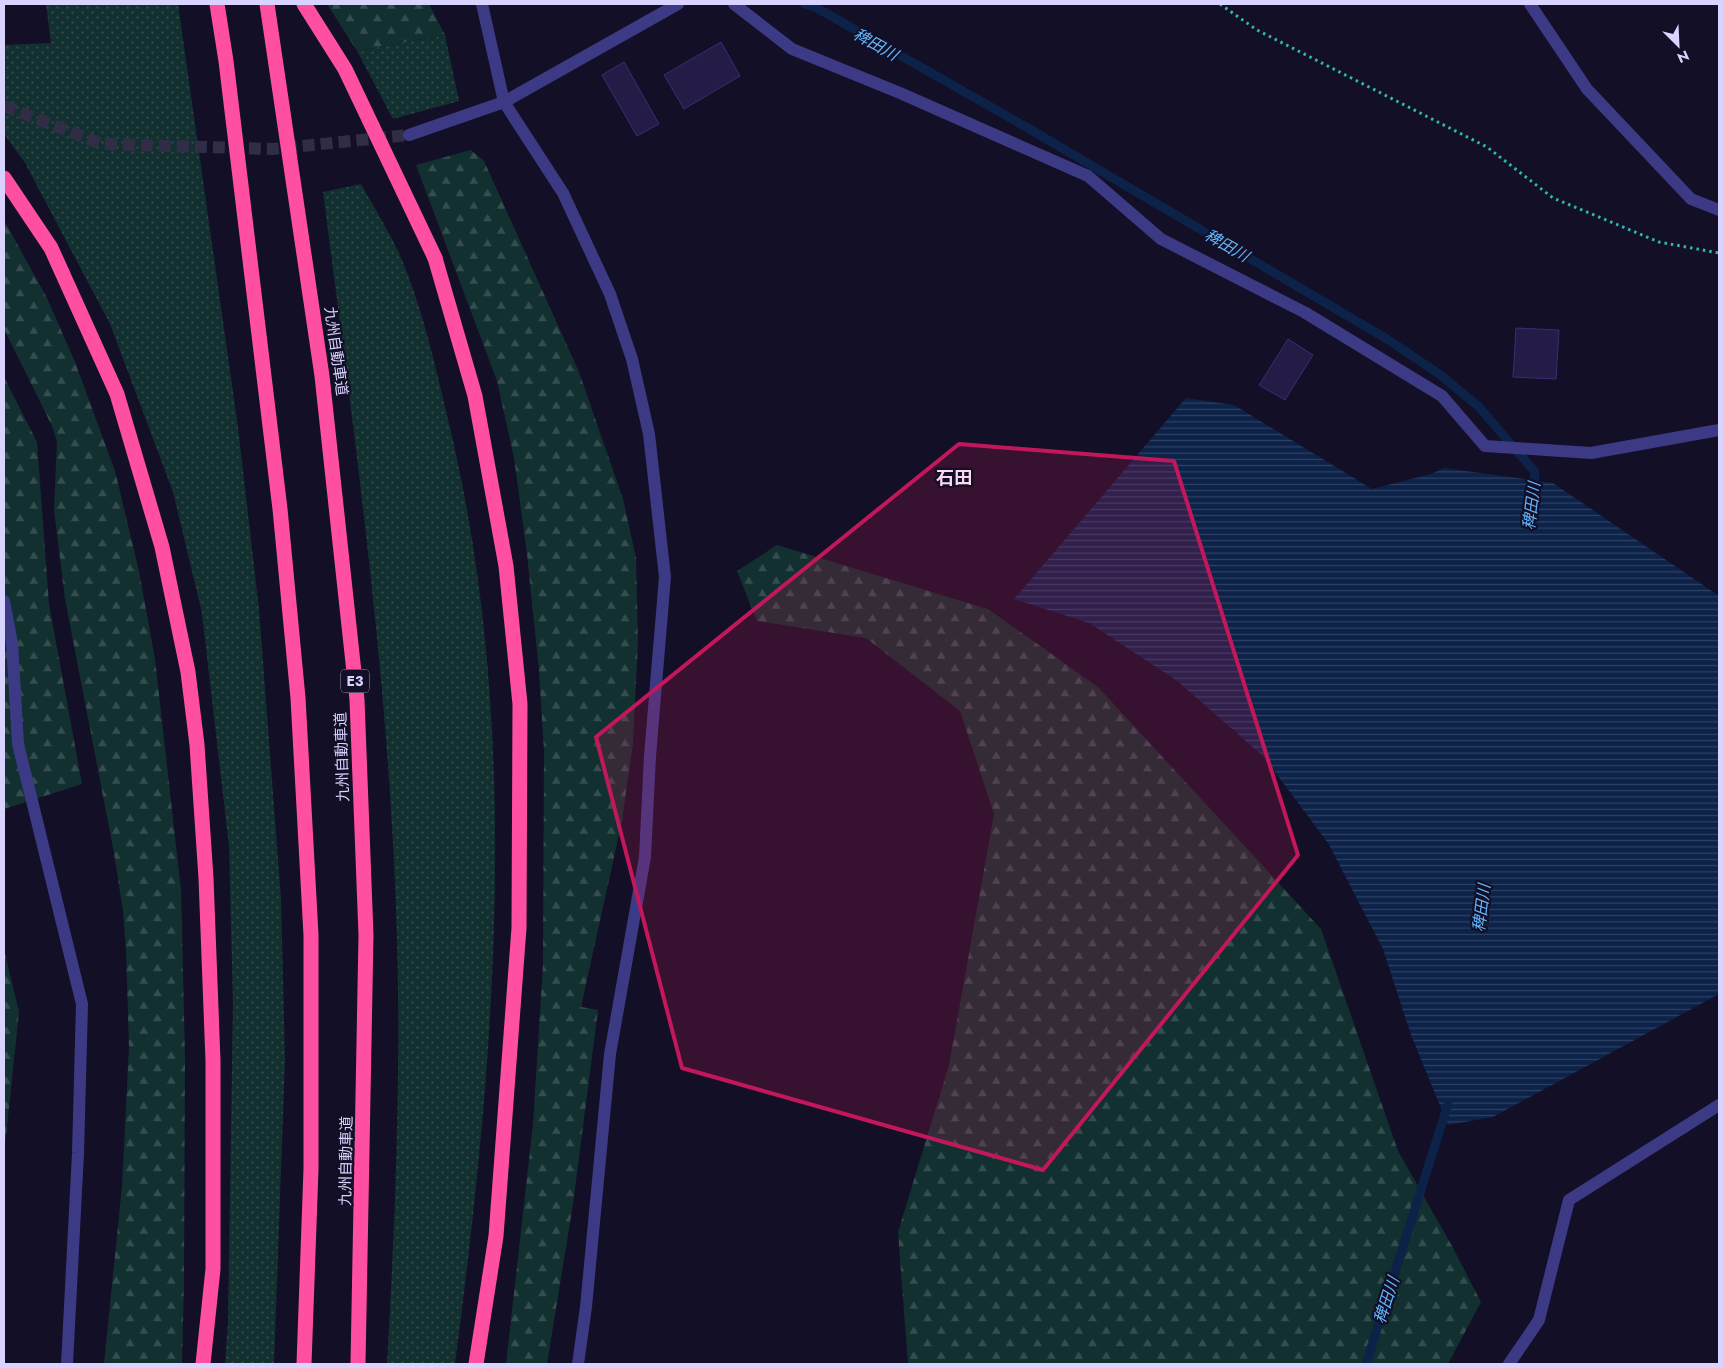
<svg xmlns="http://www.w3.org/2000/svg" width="1723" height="1368" viewBox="0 0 1723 1368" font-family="Jost,'Noto Sans JP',sans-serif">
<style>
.grass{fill:url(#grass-dots)}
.forest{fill:url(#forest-firs)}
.water{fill:url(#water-rules)}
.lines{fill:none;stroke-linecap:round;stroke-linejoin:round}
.stream{stroke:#0c2248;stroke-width:9}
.building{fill:#241b47;stroke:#3b2d73}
.minor-tunnel{stroke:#312d47;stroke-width:12;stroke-dasharray:12 6;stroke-linecap:butt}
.path{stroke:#2fb8b0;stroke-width:3;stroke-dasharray:2.5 4;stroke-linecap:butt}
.minor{stroke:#3d3a85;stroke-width:12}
.tertiary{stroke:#3d3a85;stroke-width:12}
.motorway{stroke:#ff4fa3;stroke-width:15}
.motorway-bridge{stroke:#ff4fa3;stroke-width:15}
.marked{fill:#c2185b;fill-opacity:0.2;stroke:#c2185b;stroke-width:4;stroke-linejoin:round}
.labels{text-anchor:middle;stroke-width:4.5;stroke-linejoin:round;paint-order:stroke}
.shield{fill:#130f26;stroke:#9e99be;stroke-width:1}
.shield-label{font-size:14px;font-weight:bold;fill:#d9d4ff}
.street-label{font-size:15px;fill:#d9d4ff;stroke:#130f26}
.water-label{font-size:16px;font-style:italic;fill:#62b6ff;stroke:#130f26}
.quarter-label{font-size:18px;font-weight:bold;fill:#ffd6f0;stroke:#130f26}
</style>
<defs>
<pattern id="grass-dots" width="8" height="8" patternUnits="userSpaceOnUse" patternTransform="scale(1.25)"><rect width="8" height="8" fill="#12302f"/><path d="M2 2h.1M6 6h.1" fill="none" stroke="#344d4e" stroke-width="1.8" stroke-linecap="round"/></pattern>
<pattern id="forest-firs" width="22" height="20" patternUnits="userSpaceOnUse" patternTransform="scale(1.25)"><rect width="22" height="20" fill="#12302f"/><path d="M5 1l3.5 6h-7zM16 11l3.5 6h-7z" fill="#344d4e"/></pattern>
<pattern id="water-rules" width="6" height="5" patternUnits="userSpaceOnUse" patternTransform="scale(1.25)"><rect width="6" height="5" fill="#0c2248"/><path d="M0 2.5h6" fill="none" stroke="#2f4163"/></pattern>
</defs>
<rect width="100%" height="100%" fill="#130f26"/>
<!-- grass -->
<g class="grass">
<polygon points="46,4 178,4 238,427 259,609 281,899 285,1060 274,1364 225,1364 228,1322 233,1003 229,847 202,613 173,492 110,324 25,163 4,134 4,45 51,43"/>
<polygon points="445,35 459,101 393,119 357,51"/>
<path d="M361 184C374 207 388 230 399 253 422 305 434 361 447 415 523 725 496 1051 455 1364H387C395 1223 401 1081 397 939 390 688 355 440 323 192Z"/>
</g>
<!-- forest -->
<g class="forest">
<polygon points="327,4 429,4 445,35 357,51"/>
<polygon points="471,150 484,161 579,372 623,499 636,558 638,643 633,743 622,821 581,1007 598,1010 573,1204 547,1364 506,1364 533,1124 543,964 544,751 539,671 527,554 514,458 497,381 416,165"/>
<polygon points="4,220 47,298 75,362 115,471 139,571 155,659 181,890 185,1057 184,1281 182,1364 104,1364 122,1186 129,1047 126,952 123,911 114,853 65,599 54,510 57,442 52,426 4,329"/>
<polygon points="4,377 37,442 49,604 82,784 4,809"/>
<polygon points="777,545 988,609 1098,687 1321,929 1398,1151 1452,1246 1481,1302 1448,1364 908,1364 898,1232 949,1065 994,814 960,711 866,638 757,621 737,571"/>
<polygon points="4,949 19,1012 4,1155"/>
</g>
<!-- water -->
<polygon class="water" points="1186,398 1234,405 1372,489 1431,474 1444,468 1553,483 1719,596 1719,994 1493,1117 1448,1125 1411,1035 1383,949 1328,843 1263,756 1176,680 1089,623 1014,599"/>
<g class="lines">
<!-- stream -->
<g class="stream">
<polyline points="804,4 817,8 1026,127 1387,339 1442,376 1479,407 1535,472 1533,491"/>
<polyline points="1366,1364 1448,1104"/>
</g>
</g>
<!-- building -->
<g class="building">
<polygon points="721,42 740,76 684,109 664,75"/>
<polygon points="624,62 659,124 637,136 602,75"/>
<polygon points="1516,328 1559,330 1556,379 1513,377"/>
<polygon points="1288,339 1313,355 1285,400 1259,385"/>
</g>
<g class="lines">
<!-- minor-tunnel -->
<polyline class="minor-tunnel" points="4,106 102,144 273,149 409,135"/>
<!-- path -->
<polyline class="path" points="1220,4 1257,30 1487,147 1553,198 1659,242 1719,253"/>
<!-- minor -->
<g class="minor">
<polyline points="734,4 792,49 900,93 1088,176 1161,239 1304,312 1442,396 1485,446 1591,453 1719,430"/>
<polyline points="1530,4 1587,89 1691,199 1719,210"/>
<polyline points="409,135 504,102 678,4"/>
<polyline points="4,601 12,643 18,744 82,1004 78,1153 67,1364"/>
<polyline points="1509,1364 1539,1320 1569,1200 1719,1105"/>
</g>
<!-- tertiary -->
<polyline class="tertiary" points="482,4 504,102 563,193 610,294 632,359 649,434 665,577 650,756 645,857 610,1054 586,1307 578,1364"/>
<!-- motorway -->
<g class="motorway">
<polyline points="217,4 226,61 280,509 298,698 311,935 311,1169 304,1364"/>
<polyline points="267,4 322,376 357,700 366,935 358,1364"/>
<polyline points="4,178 51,248 117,394 162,547 188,672 197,745 206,878 213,1061 213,1269 203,1364"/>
<polyline points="435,258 475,396 506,566 520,704 519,928 496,1236 476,1364"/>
</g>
<!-- motorway-bridge -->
<polyline class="motorway-bridge" points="304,4 345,69 435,258"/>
</g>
<!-- marked area -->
<path class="marked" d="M959 444 1174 461 1298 855 1043 1170 682 1068 596 737Z"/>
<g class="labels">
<!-- shield labels -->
<rect class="shield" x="341" y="669.5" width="28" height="23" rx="4"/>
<g class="shield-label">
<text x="355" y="686">E3</text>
</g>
<!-- street labels -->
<g class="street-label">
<text transform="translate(336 351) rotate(82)" y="5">九州自動車道</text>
<text transform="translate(342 757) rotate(-92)" y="5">九州自動車道</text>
<text transform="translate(346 1161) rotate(-89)" y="5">九州自動車道</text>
</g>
<!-- water labels -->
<g class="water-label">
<text transform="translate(876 44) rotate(29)" y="6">稗田川</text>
<text transform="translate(1227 245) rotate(30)" y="6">稗田川</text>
<text transform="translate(1531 506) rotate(-83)" y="6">稗田川</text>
<text transform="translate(1481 908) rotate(-83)" y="6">稗田川</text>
<text transform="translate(1386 1300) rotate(-72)" y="6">稗田川</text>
</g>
<!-- quarter labels -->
<g class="quarter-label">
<text x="954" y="484">石田</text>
</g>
</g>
<!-- border -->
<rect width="1723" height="1368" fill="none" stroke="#d9d4ff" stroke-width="10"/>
<!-- north arrow -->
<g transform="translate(1678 45) rotate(156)" stroke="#130f26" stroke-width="4" paint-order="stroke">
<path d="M0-4L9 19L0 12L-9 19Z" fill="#d9d4ff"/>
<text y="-8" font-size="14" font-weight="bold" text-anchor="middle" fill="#d9d4ff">N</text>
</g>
</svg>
